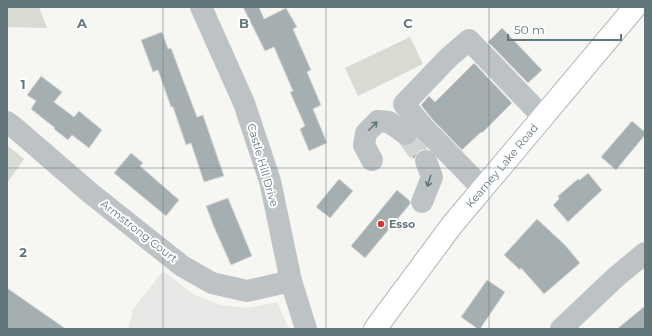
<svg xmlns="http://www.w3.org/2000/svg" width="652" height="336" viewBox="0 0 652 336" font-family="Montserrat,sans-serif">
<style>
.built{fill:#e7e7e6}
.green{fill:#d7dbd2}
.building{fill:#a5afb2;stroke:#d8d7d6}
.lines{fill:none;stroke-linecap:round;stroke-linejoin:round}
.minor-tunnel{stroke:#d1d6d5;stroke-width:22;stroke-dasharray:22 11;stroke-linecap:butt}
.major-casing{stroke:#b1b7b9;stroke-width:24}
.minor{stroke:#bdc3c5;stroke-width:22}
.major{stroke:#fff;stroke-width:22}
.oneway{stroke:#63767c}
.grid{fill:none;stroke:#63767c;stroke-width:1;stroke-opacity:0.55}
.poi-dot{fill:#d83731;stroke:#fff;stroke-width:1.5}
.labels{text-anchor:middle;stroke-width:4;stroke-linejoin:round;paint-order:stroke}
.street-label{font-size:11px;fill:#63767c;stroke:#fff}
.poi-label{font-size:11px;font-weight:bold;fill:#63767c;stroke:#fff;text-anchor:start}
.grid-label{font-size:13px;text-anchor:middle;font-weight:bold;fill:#63767c;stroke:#fff;stroke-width:4;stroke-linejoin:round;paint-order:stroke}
</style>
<rect width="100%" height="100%" fill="#f6f6f3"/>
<!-- built -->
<polygon class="built" points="163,271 193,294 220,305 247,308 277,302 289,329 128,329 133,309"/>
<!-- green -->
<g class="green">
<polygon points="7,7 39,7 47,28 7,27"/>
<polygon points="410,37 423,64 358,96 345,68"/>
<polygon points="7,145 24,159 7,183"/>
</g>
<!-- building -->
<g class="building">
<polygon points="243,7 259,7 264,19 286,8 297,27 293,29 311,70 307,72 321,105 313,109 327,143 309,151 300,129 305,126 290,92 293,91 274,47 265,51"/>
<polygon points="502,28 542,70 528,83 488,42"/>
<polygon points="162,32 168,49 171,48 197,117 203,115 224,176 204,182 191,143 186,145 173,107 171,107 158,70 153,72 141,40"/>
<polygon points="474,63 512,103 482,133 481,132 462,150 432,119 421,105 429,96 435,102"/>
<polygon points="41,76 62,92 54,102 74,117 79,111 102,130 89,148 72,135 68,140 54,129 55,128 31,109 36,101 27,95"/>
<polygon points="632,121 645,132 645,135 616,170 601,157"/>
<polygon points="417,139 427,149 421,149 417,153 414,159 404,146 412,145 416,142"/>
<polygon points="131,153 143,163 140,166 179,200 166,216 114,173"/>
<polygon points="588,173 602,190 568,222 553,205 559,199 558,196 578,179 580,180"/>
<polygon points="339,179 353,191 330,218 316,207"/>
<polygon points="397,190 410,201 410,204 365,258 351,246"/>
<polygon points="228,198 252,256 231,265 214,227 206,206"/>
<polygon points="537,219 565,245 580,263 544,294 521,268 520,270 504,255"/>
<polygon points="487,280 505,292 480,329 478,329 461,317"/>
<polygon points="7,288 66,329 7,329"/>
<polygon points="645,306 645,329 617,329"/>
</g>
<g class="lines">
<!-- minor-tunnel -->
<polyline class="minor-tunnel" points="406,134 426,161"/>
<!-- major casing -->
<g class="major-casing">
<g id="major">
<path id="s1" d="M375 329 452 225 635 7"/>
</g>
</g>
<!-- minor -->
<g class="minor">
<polyline points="201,7 244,103 270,181 291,281 306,329"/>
<polyline points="7,122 15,128 89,192 182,266 212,283 247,291 291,281"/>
<polyline points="372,160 364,145 366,133 378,121 389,122 406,134"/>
<polyline points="483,189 423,127 404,104 448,58 469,40 543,117"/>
<polyline points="422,202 432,177 426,161"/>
<polyline points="561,329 616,277 645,253"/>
</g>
<!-- major -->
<use href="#major" class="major"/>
</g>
<!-- one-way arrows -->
<defs><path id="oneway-shaft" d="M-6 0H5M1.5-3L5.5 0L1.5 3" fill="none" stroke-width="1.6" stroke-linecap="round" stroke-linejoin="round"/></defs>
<g class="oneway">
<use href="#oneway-shaft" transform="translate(373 126) rotate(-45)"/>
<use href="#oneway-shaft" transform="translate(429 181) rotate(107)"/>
</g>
<!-- grid -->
<path class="grid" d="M163 7V329M326 7V329M489 7V329M7 168H645"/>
<!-- markers -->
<circle class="poi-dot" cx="381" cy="224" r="4"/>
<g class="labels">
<!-- street labels -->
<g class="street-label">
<text transform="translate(263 165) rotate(74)" y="4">Castle Hill Drive</text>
<text dy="4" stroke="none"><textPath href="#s1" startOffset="207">Kearney Lake Road</textPath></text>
<text transform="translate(139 231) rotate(38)" y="4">Armstrong Court</text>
</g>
<!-- poi labels -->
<g class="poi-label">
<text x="389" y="228">Esso</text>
</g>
</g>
<g class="grid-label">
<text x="82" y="28">A</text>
<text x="244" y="28">B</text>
<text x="408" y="28">C</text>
<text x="23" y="89">1</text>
<text x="23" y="257">2</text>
</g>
<!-- border -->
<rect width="652" height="336" fill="none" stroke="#63767c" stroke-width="16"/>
<!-- scale -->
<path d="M508 34v6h113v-6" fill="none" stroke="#63767c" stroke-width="2"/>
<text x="514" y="34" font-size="12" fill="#63767c" stroke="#ffffff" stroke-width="3" paint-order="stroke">50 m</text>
</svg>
